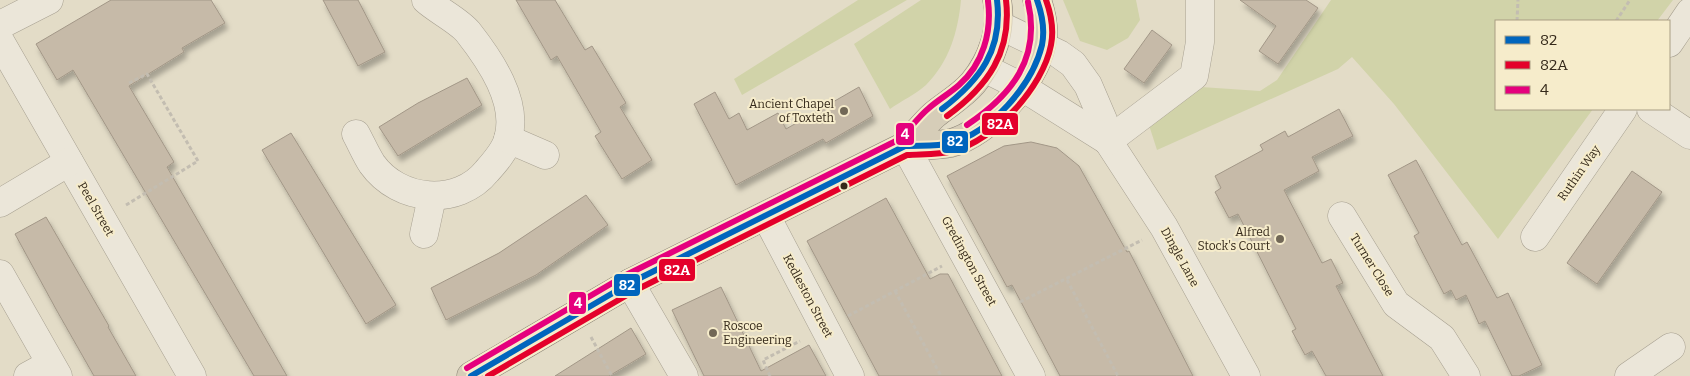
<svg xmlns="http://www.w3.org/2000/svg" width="1690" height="376" viewBox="0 0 1690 376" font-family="Bitter,serif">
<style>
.green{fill:#d1d3a9}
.building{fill:#c6baa8;stroke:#a29787;filter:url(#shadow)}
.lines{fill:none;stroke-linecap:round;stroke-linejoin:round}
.minor-casing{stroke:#a7a091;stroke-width:29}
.highway-casing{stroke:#8d8678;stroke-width:29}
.path{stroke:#c3bdb1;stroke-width:3;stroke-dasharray:4 2.5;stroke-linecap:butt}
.minor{stroke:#ebe6d9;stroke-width:28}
.highway{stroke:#d6cdb8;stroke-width:28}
.bus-1-casing{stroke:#f6eccb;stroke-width:10}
.bus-2-casing{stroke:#f6eccb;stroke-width:10}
.bus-3-casing{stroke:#f6eccb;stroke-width:10}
.bus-1{stroke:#0065bd;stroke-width:6}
.bus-2{stroke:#e4002b;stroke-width:6}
.bus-3{stroke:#e5007d;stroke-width:6}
.poi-dot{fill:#726857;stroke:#f6eccb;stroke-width:2}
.bus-dot{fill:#35291a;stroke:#f6eccb;stroke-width:2}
.labels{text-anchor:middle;stroke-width:4;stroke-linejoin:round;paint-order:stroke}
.poi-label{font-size:12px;fill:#35291a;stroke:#f6eccb;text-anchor:end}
.street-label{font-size:12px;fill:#35291a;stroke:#f6eccb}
.line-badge{stroke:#f6eccb;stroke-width:2}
.badge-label{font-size:14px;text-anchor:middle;font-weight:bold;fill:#fff}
</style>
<defs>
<filter id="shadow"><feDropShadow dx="3" dy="5.5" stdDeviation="2.5" flood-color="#0004"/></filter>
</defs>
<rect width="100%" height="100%" fill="#e3dcc7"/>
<!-- green -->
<g class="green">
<polygon points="858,0 907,0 742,95 734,79"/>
<path d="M921 0H961C958 32 949 62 926 85 916 94 901 101 890 109L854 44Z"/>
<polygon points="1063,0 1136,0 1140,20 1128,38 1107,50 1080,41"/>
<polygon points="1331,0 1673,0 1657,21 1496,21 1496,109 1593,109 1498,239 1394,104 1352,57 1338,69 1157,150 1148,122 1201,87 1260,91 1277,80"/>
</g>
<!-- building -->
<g class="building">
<polygon points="111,0 211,0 225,23 182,48 184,52 129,86 174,162 167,167 287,376 254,376 73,70 57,80 36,44"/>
<polygon points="323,0 358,0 385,52 358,66"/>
<polygon points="516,0 555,0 585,50 592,46 626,103 620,107 652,160 622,179 595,136 601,132 557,56 551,60"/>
<polygon points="1240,0 1306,0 1318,8 1278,64 1259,51 1276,26"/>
<polygon points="1152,30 1172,45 1144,83 1124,69"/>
<polygon points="467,78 482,105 398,156 379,127 418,103"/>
<polygon points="859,87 873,116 826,143 823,139 736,185 694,104 715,92 729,119 739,113 747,130 778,113 786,129"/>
<polygon points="1339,109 1353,136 1312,157 1319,171 1284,190 1322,263 1331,259 1343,283 1336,286 1383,376 1326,376 1312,351 1305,355 1292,331 1296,329 1238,214 1229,218 1215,192 1221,188 1215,176 1263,150 1260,145 1285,131 1288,137"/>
<polygon points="291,133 396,305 366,324 262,150"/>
<polygon points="1031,142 1057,148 1079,166 1127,252 1129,251 1193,376 1060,376 1012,285 1007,287 947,176 1004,146"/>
<polygon points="1416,160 1462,245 1467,242 1497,298 1508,293 1542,365 1519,376 1512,376 1485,321 1479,324 1466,295 1456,300 1451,290 1444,294 1414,236 1419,233 1388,175"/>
<polygon points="1632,171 1662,192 1597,284 1567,263"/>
<polygon points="586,195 608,225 536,275 446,320 431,288 499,253"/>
<polygon points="886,198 930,279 940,274 948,274 1002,376 879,376 807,241"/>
<polygon points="46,217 109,326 108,327 136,376 94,376 57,311 15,234"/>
<polygon points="721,287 761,371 809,345 826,376 704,376 672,310"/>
<polygon points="631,328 646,354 609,376 555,376"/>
</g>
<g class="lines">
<!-- minor casing -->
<g class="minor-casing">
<g id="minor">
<polyline points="0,25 49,0"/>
<polyline points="999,25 1059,54 1073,64 1088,85 1103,120 1108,141 1164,227 1246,376"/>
<polyline points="0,41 192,376"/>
<polyline points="1669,43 1690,12"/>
<polyline points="984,68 1022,87 1108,141"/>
<polyline points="1651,109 1690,135"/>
<path d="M356 134C361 143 366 155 372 164 399 202 458 207 487 171 495 162 505 151 508 139 519 102 490 60 468 32 459 21 437 10 426 0"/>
<polyline points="508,139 545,155"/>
<polyline points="1108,141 1194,76 1200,42 1200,0"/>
<polyline points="905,146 1031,376"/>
<polyline points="0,203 69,162"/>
<polyline points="766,216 850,376"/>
<polyline points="1342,216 1396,304 1442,338 1466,376"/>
<polyline points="424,234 432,197"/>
<polyline points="1535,237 1623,109"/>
<polyline points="0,274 58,376"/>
<polyline points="630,283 684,376"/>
<polyline points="28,376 50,364"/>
<polyline points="1629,376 1671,347"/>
</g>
</g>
<!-- highway casing -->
<g class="highway-casing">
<g id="highway">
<path d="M905 146C920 145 937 146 951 143 987 134 1035 81 1042 45 1045 30 1042 14 1037 0"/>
<path d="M471 376 630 283 905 146C915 136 924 124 934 115 947 104 962 96 973 83 992 60 1003 29 997 0"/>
</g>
</g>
<!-- path -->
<g class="path">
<polyline points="1517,21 1518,0"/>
<polyline points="1616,21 1630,0"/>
<polyline points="126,205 198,161 147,74 129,83"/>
<polyline points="1067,280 1118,376"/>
<polyline points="895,291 941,376"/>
<polyline points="1020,302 1142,240"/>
<polyline points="848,316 942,266"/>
<polyline points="591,337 612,376"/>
<polyline points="770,376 763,360 800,341"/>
</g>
<!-- minor -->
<use href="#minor" class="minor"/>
<!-- highway -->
<use href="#highway" class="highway"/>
<!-- bus-1 casing -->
<g class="bus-1-casing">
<g id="bus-1">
<path d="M942 109C980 80 1003 50 997 0"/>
<path d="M471 376 630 283 905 146C920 145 936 147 951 143 991 132 1032 86 1042 45 1045 30 1042 14 1037 0"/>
</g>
</g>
<!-- bus-2 casing -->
<g class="bus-2-casing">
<g id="bus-2">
<path d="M947 116C988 86 1012 52 1006 0"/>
<path d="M488 376 634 291 907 155C922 154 939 155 953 151 995 140 1043 87 1051 45 1054 30 1051 14 1046 0"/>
</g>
</g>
<!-- bus-3 casing -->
<g class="bus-3-casing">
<g id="bus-3">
<path d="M967 125C1012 95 1041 58 1028 2"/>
<path d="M467 368 626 275 900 139C910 129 918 117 929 108 938 100 950 93 959 85 983 64 992 32 988 1"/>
</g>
</g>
<!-- bus-1 -->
<use href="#bus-1" class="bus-1"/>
<!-- bus-2 -->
<use href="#bus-2" class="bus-2"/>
<!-- bus-3 -->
<use href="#bus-3" class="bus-3"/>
</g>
<!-- markers -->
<g class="poi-dot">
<circle cx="844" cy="111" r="5"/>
<circle cx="1280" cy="239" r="5"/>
<circle cx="713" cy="333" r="5"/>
</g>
<circle class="bus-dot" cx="844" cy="186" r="4.5"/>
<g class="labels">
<!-- poi labels -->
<g class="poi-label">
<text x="834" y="108">Ancient Chapel<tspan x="834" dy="14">of Toxteth</tspan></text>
<text x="1270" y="236">Alfred<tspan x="1270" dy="14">Stock's Court</tspan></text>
<text x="723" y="330" text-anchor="start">Roscoe<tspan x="723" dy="14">Engineering</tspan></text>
</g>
<!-- street labels -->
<g class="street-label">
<text transform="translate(1579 173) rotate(-55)" y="4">Ruthin Way</text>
<text transform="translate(96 209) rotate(60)" y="4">Peel Street</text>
<text transform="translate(1180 257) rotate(61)" y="4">Dingle Lane</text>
<text transform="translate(969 261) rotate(61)" y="4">Gredington Street</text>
<text transform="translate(1372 265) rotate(58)" y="4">Turner Close</text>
<text transform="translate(808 296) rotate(62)" y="4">Kedleston Street</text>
</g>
</g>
<g class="line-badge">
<rect x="981" y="112" width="38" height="24" rx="5" fill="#e4002b"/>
<rect x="895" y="122" width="20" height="24" rx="5" fill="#e5007d"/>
<rect x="941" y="130" width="28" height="24" rx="5" fill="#0065bd"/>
<rect x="658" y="258" width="38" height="24" rx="5" fill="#e4002b"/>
<rect x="613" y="273" width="28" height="24" rx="5" fill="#0065bd"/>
<rect x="568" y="291" width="19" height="24" rx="5" fill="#e5007d"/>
</g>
<g class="badge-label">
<text x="1000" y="129">82A</text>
<text x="905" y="139">4</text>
<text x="955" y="146">82</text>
<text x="677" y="275">82A</text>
<text x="627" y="290">82</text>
<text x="578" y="308">4</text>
</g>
<!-- legend -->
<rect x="1495" y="20" width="175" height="90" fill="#f6eccb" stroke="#a99e84"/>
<rect x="1505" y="36" width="25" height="8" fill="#0065bd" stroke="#a99e84"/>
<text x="1540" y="45" font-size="15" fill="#35291a">82</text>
<rect x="1505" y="61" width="25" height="8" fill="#e4002b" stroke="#a99e84"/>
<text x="1540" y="70" font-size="15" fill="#35291a">82A</text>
<rect x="1505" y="86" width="25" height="8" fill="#e5007d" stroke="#a99e84"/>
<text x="1540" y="95" font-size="15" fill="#35291a">4</text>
</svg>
